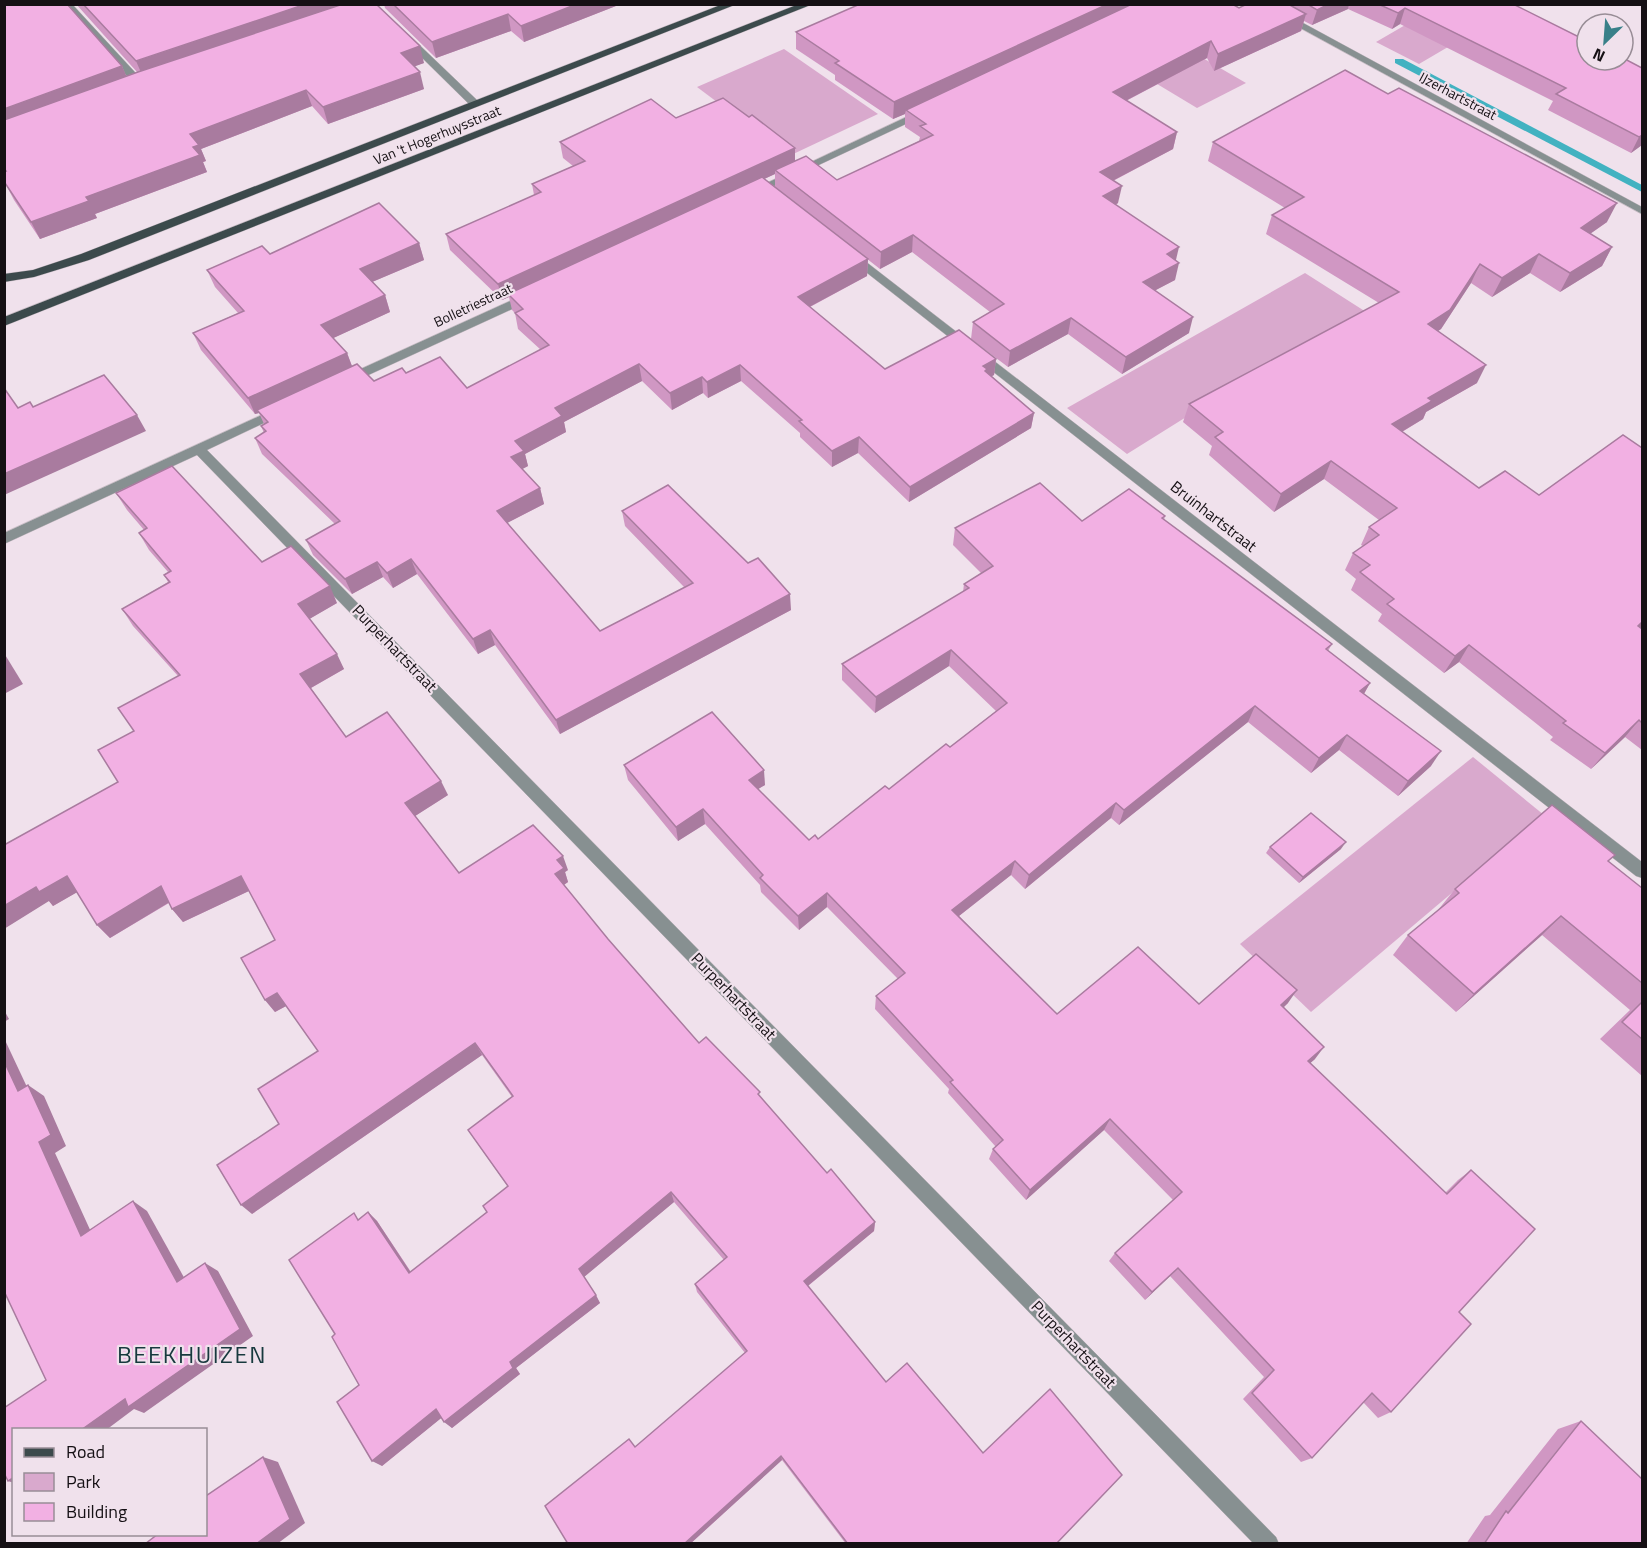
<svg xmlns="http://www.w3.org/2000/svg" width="1647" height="1548" viewBox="0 0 1647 1548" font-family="'Titillium Web',sans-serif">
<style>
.green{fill:#d9a9cd}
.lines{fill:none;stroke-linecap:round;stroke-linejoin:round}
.stream{fill:#42b2c1;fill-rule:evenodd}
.street-casing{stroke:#cdc0c9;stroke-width:1}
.primary-casing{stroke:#cdc0c9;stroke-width:1}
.street{fill:#879091;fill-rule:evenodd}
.primary{fill:#3c4a4c;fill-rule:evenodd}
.wall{fill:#d097c3;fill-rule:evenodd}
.shaded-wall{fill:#a97b9f}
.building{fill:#f2b0e3;stroke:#a97b9f;stroke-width:1.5}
.labels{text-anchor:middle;stroke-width:4.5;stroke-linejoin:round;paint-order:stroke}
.far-street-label{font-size:14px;fill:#151014;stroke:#f0e1ec}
.street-label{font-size:16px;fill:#151014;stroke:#f0e1ec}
.near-quarter-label{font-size:24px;letter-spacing:1.5px;fill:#17393e;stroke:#f0e1ec}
</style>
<rect width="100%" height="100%" fill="#f0e1ec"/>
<!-- green -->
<g class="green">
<polygon points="1438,6 1482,27 1419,64 1376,42"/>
<polygon points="1137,20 1246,83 1197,108 1089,43"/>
<polygon points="784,49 878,114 789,156 697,87"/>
<polygon points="1305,273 1399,333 1333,340 1183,419 1127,454 1067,408"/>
<polygon points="1473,757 1544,815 1311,1012 1240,944"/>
</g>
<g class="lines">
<!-- stream -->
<polygon class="stream" points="1395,59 1403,59 1642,185 1642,192 1395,63"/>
<!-- street casing -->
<g class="street-casing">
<g id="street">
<polygon points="62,4 72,4 144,82 144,86 136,86"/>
<polygon points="1256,4 1268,4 1642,207 1642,214"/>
<polygon points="404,36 410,36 479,102 479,106 471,106 404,40"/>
<polygon points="921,110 926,113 925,115 757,194 753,195 748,192"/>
<polygon points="852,251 1642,862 1642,878 1636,876 848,258 848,252"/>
<polygon points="530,292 536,296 534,299 351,383 347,384 341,380 343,377"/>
<polygon points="279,407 285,411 283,414 207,450 1276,1537 1279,1544 1254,1544 197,455 4,544 4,533"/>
</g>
</g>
<!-- primary casing -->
<g class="primary-casing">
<g id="primary">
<polygon points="723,4 737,4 89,260 34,277 4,282 4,274 33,270 81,254"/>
<polygon points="799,4 813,4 4,326 4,317"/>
</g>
</g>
<!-- street -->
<use href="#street" class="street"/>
<!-- primary -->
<use href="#primary" class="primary"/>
</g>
<!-- wall -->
<g class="wall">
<polygon points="4,4 122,66 126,76 137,72 76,4 376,4 424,63 414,66 424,89 328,124 312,106 201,149 206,161 203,162 207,172 95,214 97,218 40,239 14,200 5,183 4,171"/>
<polygon points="384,4 621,4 524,42 511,31 436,58 385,8"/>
<path d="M1247 4H1521L1517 6 1642 68V145L1631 153 1548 110 1553 101 1400 24 1392 29 1348 9 1312 25 1304 21 1301 31 1214 71 1207 58 1126 101 1177 132 1173 149 1113 181 1118 203 1116 205 1176 260 1175 280 1155 290 1189 333 1122 374 1068 334 1008 367 971 339 973 322 990 312 912 252 880 269 780 191 868 259 867 276 810 307 885 369 996 359 994 375 992 376 1034 413 1031 428 909 502 858 453 832 467 800 437V433L741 381 708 398 703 393 672 410 642 381 564 422 566 432 525 454 528 466 522 469 540 488 544 504 507 523 600 631 684 587 625 526 622 511 791 610 560 734 495 645 478 654 417 574 393 588 383 577 352 594 313 555 306 540 335 524 262 454 255 438 264 433 261 426 264 424 259 413 255 414 201 350 193 333 238 313 215 287 207 270 270 254 419 243 424 260 372 282 385 295 390 312 333 338 347 353 352 366 374 381 406 373 467 388 541 350 518 329 515 313 512 310 509 297 502 300 450 250 446 234 534 195 532 184 573 166 563 158 560 142 676 118 795 161 837 180 919 141 920 137 905 127V114L893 119 835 80V75L796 49V32L1239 8ZM775 174V187L764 179Z"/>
<polygon points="1213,142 1607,222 1590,234 1612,247 1602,266 1560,292 1530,273 1492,297 1471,283 1441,329 1438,331 1477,383 1426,412 1423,419 1402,432 1479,488 1539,495 1642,448 1642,627 1641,629 1642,629 1642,750 1625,737 1591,769 1550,740 1553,737 1459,662 1444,673 1378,621 1382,614 1351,590 1356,579 1345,570 1353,553 1363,546 1361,545 1369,527 1379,520 1324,479 1274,512 1209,455 1212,446 1183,422 1189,404 1379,303 1266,234 1272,215 1285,208 1208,161"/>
<polygon points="116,493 262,562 337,603 309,619 344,669 311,688 346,737 448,795 415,816 459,873 568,870 565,872 568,882 564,885 608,939 699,1043 760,1097 827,1173 875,1222 874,1231 808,1286 886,1382 1056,1544 846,1544 782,1460 690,1544 568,1544 635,1447 745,1353 697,1292 695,1284 724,1260 674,1202 584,1277 600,1303 516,1368 520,1374 452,1428 441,1418 382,1466 359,1385 335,1334 359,1219 368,1212 377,1221 411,1272 487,1212 508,1187 468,1130 512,1097 482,1055 252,1214 279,1124 318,1051 286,1006 275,1012 265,1000 275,940 249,891 183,922 172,909 169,903 110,938 97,925 77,892 53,906 49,901 118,782 134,731 178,676 133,626 122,609 168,582 164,575 168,572 149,550 139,533 144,530 127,510"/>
<polygon points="1165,516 1164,520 1332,644 1328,651 1370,683 1364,694 1431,766 1398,796 1339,750 1311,773 1248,722 1119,825 1111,818 1025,889 1011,875 959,916 1057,1014 1199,1004 1288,1003 1284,1007 1315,1059 1310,1063 1445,1193 1458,1180 1471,1170 1459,1312 1391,1412 1378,1418 1363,1402 1312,1458 1301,1462 1243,1399 1264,1377 1170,1276 1145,1300 1109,1261 1115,1253 1173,1200 1104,1130 1026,1200 989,1159 993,1149 996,1147 948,1093 949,1089 875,1009 876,996 898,979 827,907 799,930 761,892 760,885 705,824 678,841 628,780 624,765 765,785 758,789 809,840 818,839 950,747 996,711 949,666 875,713 842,680 842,664 963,592 964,584 981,573 953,545 955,528"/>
<polygon points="1270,847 1341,849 1299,883 1266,853"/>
<polygon points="1608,862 1642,888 1642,1076 1600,1039 1630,1010 1542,935 1456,1012 1393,955 1408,935 1438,910 1455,889"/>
<polygon points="1581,1421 1641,1544 1466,1544 1485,1516 1490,1515 1558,1429"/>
</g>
<!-- shaded-wall -->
<g class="shaded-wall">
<polygon points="306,4 360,4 143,77 136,61"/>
<polygon points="577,4 621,4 524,42 521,26"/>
<polygon points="1108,4 1136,4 906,110 905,114 893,119 894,102"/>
<polygon points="1329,4 1349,4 1348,9 1312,25 1317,10"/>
<polygon points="1405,8 1400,24 1392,29 1398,13"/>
<polygon points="508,14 511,31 436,58 432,42"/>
<polygon points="1306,14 1301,31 1214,71 1218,54"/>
<polygon points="1211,41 1207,58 1110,109 1113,92"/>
<polygon points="420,46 424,63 405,70 401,53"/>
<polygon points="122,66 129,82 4,128 4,109"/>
<polygon points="420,72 424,89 328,124 323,107"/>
<polygon points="306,90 312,106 201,149 206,161 203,162 207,172 95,214 97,218 40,239 31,222 86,197 193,147 190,134"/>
<polygon points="1177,132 1173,149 1097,189 1100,172"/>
<polygon points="1642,135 1642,145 1631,153 1639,137"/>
<polygon points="795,148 795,165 775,170 775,174 511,296 508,294 509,297 502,300 498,284"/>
<polygon points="1122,186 1118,203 1100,213 1103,196"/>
<polygon points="1617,203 1607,222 1571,247 1581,228"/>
<polygon points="913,235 912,252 880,269 881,252"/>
<polygon points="419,243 424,260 365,285 360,269"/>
<polygon points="1179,247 1175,264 1167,254"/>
<polygon points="1612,247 1602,266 1560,292 1570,273"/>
<polygon points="1539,254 1530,273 1492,297 1502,278"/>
<polygon points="868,259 867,276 798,313 798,297"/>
<polygon points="1179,263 1175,280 1139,299 1143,282"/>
<polygon points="1480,264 1471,283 1441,329 1420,343 1428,324"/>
<polygon points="385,295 390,312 327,341 321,325"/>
<polygon points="1193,317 1189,333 1122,374 1126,357"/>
<polygon points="1071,318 1068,334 1008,367 1010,351"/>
<polygon points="347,353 353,369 257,410 259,413 255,414 248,398"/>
<polygon points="996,359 994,375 986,379 983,366"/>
<polygon points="639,364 642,381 564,422 566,432 525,454 528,466 515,473 511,457 515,441 555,408"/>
<polygon points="740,365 741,381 708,398 707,382"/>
<polygon points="1486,365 1477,383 1426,412 1423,419 1383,443 1392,424 1428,398"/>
<polygon points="702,377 703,393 672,410 670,393"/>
<polygon points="1034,413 1031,428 909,502 910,487"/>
<polygon points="137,415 146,431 4,495 4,474"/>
<polygon points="859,437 858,453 832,467 832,451"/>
<polygon points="1331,461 1324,479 1274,512 1281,494"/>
<polygon points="540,488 544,504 501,526 497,511"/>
<polygon points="411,559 417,574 393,588 387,573"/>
<polygon points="377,562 383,577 352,594 345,579"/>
<polygon points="330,586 337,603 306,621 298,604"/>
<polygon points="790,594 791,610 560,734 556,720"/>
<polygon points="1642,622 1642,627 1624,643 1638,626"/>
<polygon points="490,630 495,645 478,654 473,639"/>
<polygon points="1469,645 1459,662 1444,673 1455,656"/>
<polygon points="951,650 949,666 875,713 876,697"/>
<polygon points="4,653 23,684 4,694"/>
<polygon points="337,654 344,669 309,689 300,674"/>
<polygon points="1370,683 1361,699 1360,691"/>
<polygon points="1255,706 1248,722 1119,825 1124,810"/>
<polygon points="1639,720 1625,737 1591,769 1605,753"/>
<polygon points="1347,735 1339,750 1311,773 1319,758"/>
<polygon points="1441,751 1431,766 1398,796 1408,781"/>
<polygon points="764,770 765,785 750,794 749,780"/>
<polygon points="441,781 448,795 412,818 405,803"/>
<polygon points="1116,803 1111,818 1025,889 1029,875"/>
<polygon points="703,809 705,824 678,841 676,827"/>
<polygon points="1346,842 1341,849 1299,883 1303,877"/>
<polygon points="563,856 568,870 565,872 568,882 559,888 555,874 557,860"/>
<polygon points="1015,861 1011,875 950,923 952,910"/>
<polygon points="67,876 81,890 53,906 49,901 4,929 4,906 36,887"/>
<polygon points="241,876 251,890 183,922 172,909"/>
<polygon points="161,886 173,900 110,938 97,925"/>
<polygon points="827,893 827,907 799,930 798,916"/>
<polygon points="1561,916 1542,935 1456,1012 1474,994"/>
<polygon points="1297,990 1288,1003 1273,1017 1281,1005"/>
<polygon points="277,993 288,1005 275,1012 265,1000"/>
<polygon points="4,1010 9,1019 4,1022"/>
<polygon points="4,1038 34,1102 18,1091 4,1061"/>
<polygon points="475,1043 482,1055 252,1214 241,1205"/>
<polygon points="1324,1047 1315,1059 1299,1073 1308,1061"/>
<polygon points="28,1085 44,1096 66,1146 55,1153 97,1245 81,1236 39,1142"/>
<polygon points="1110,1119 1104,1130 1026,1200 1030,1190"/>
<polygon points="671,1192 674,1202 584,1277 579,1269"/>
<polygon points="133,1201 147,1211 191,1290 177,1282"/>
<polygon points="368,1212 377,1221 417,1282 409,1273"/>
<polygon points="875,1222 874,1231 804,1289 804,1281"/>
<polygon points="205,1263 218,1271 253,1336 144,1413 134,1409 106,1430 81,1430"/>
<polygon points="1178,1268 1170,1276 1145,1300 1152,1292"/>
<polygon points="596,1295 600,1303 516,1368 520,1374 452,1428 444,1422 510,1362"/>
<polygon points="436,1409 445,1415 382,1466 372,1461"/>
<polygon points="781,1456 782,1460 690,1544 684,1544"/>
<polygon points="263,1457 278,1462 305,1523 277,1544 256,1544"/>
<polygon points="14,1477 14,1483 8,1481"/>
</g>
<!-- building -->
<g class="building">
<polygon points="4,4 67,4 122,66 4,109"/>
<polygon points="83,4 306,4 136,61"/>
<polygon points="343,4 376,4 420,46 401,53 420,72 323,107 306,90 190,134 199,145 193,147 200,155 86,197 89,201 31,222 5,183 4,171 6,171 4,168 4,120 138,72"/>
<polygon points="393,4 577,4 521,26 508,14 432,42"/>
<polygon points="860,4 1108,4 894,102 835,63 839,61 796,32"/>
<polygon points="1132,4 1232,4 1239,8 1247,4 1288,4 1306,14 1218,54 1211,41 1113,92 1177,132 1100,172 1122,186 1103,196 1179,247 1167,254 1179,263 1143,282 1193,317 1126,357 1071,318 1010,351 973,322 1004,304 913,235 881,252 775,170 806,156 837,180 933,135 920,126 926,124 906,110"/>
<polygon points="1307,4 1329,4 1317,10"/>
<polygon points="1378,4 1513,4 1587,41 1587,60 1623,60 1623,58 1642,68 1642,135 1639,137 1556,94 1566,88 1405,8 1398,13"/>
<polygon points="1345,70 1388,94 1399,88 1617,203 1581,228 1612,247 1570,273 1539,254 1502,278 1480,264 1450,310 1428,324 1486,365 1428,398 1432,401 1392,424 1479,488 1505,471 1539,495 1623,435 1642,448 1642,622 1638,626 1642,629 1642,723 1639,720 1605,753 1563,723 1566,721 1469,645 1455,656 1387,604 1394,599 1360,572 1370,565 1353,553 1379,535 1369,527 1397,508 1331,461 1281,494 1215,437 1223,432 1189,404 1399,292 1272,215 1304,197 1213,142"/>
<polygon points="723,98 749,117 752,115 795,148 498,284 446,234 541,192 532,184 585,161 560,142 651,99 676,118"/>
<polygon points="762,177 868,259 798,297 885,369 959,330 996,359 983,366 987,369 985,371 1034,413 910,487 859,437 832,451 799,421 802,420 740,365 707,382 702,377 670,393 639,364 555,408 562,416 515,441 524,451 511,457 540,488 497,511 600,631 693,583 622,511 668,485 748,563 758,558 790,594 556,720 490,630 473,639 411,559 387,573 377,562 345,579 306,540 340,521 255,438 266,431 261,426 268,422 257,410 357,364 374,381 402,368 406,373 440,357 467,388 549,345 515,313 523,309 508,294"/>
<polygon points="379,203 419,243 360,269 385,295 321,325 347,353 248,398 193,333 244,311 207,270 262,246 270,254"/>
<polygon points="104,375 137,415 4,474 4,388 18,408 30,402 33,407"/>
<polygon points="172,466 262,562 291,546 330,586 298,604 337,654 300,674 346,737 387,712 441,781 405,803 459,873 533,825 563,856 557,860 564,868 555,874 608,939 699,1043 706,1037 760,1092 758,1094 827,1173 831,1169 875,1222 804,1281 886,1382 907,1363 983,1453 1050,1389 1122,1475 1056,1544 848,1544 781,1456 684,1544 568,1544 545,1506 629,1439 635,1447 747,1351 695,1284 727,1257 671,1192 579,1269 596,1295 510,1362 513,1368 444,1422 436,1409 372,1461 337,1402 359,1385 332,1337 335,1334 289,1260 354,1213 358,1220 368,1212 409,1273 487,1212 483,1206 508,1186 468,1130 513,1096 475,1043 241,1205 217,1165 279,1124 258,1089 318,1051 277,993 265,1000 241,958 275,940 241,876 172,909 161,886 97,925 67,876 39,892 36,887 4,906 4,845 118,782 98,750 134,731 118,708 180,675 122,609 170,582 164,575 171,571 139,533 147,528 116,493"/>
<polygon points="1040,483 1082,521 1129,489 1165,516 1162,518 1332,644 1326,649 1370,683 1360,691 1441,751 1408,781 1347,735 1319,758 1255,706 1124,810 1116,803 1029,875 1015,861 952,910 1057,1014 1138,947 1199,1004 1256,954 1297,990 1281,1005 1324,1047 1308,1061 1447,1194 1471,1170 1535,1229 1459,1312 1471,1324 1391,1412 1372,1393 1312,1458 1252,1393 1274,1370 1178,1268 1152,1292 1115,1253 1182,1192 1110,1119 1030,1190 993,1149 1003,1140 950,1082 953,1080 876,996 905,973 827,893 798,916 760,878 763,875 703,809 676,827 624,765 712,712 764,770 749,780 809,840 815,835 818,839 885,786 889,789 946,744 950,747 1007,703 951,650 876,697 842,664 969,588 964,584 993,566 955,528"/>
<polygon points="1552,805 1615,855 1608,861 1642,888 1642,983 1561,916 1474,994 1408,935 1459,893 1455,889"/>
<polygon points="1311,813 1346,842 1303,877 1270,847"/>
<polygon points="1642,1002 1642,1039 1622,1022"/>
<polygon points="4,1061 18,1091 28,1085 51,1135 39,1142 81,1236 133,1201 177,1282 205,1263 240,1329 128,1407 125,1399 81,1430 14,1430 14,1477 8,1481 4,1473 4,1408 46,1380 4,1291"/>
<polygon points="1581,1421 1642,1479 1642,1542 1641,1544 1484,1544 1506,1511 1508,1513"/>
<polygon points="263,1457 290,1519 256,1544 145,1544 158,1534 206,1534 206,1496"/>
</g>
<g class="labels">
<!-- far-street labels -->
<g class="far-street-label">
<text transform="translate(1458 96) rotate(28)" y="5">IJzerhartstraat</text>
<text transform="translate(437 135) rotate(-22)" y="5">Van 't Hogerhuysstraat</text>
<text transform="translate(473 305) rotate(-25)" y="5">Bolletriestraat</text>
</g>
<!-- street labels -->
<g class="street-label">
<text transform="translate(1214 516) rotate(38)" y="6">Bruinhartstraat</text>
<text transform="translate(395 648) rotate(46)" y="6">Purperhartstraat</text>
<text transform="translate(734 996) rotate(46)" y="6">Purperhartstraat</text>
<text transform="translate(1074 1344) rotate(46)" y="6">Purperhartstraat</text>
</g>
<!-- near-quarter labels -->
<g class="near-quarter-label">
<text x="192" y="1363">BEEKHUIZEN</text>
</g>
</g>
<!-- border -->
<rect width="1647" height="1548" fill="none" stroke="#151014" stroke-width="12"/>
<!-- legend -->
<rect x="12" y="1428" width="195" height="108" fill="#f0e1ec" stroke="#988d96" stroke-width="1.5"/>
<rect x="24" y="1448" width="30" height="9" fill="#3c4a4c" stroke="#988d96" stroke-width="1.5"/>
<text x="66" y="1458" font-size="18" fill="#151014">Road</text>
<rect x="24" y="1473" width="30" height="18" fill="#d9a9cd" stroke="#988d96" stroke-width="1.5"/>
<text x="66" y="1488" font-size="18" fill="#151014">Park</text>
<rect x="24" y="1503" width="30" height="18" fill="#f2b0e3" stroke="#988d96" stroke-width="1.5"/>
<text x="66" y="1518" font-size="18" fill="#151014">Building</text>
<!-- north arrow -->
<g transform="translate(1605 42) rotate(205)"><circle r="28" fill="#f0e1ec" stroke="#988d96" stroke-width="1.5"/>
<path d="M0-4.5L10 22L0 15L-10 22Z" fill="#398089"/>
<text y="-9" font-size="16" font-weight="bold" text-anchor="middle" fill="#151014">N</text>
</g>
</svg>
